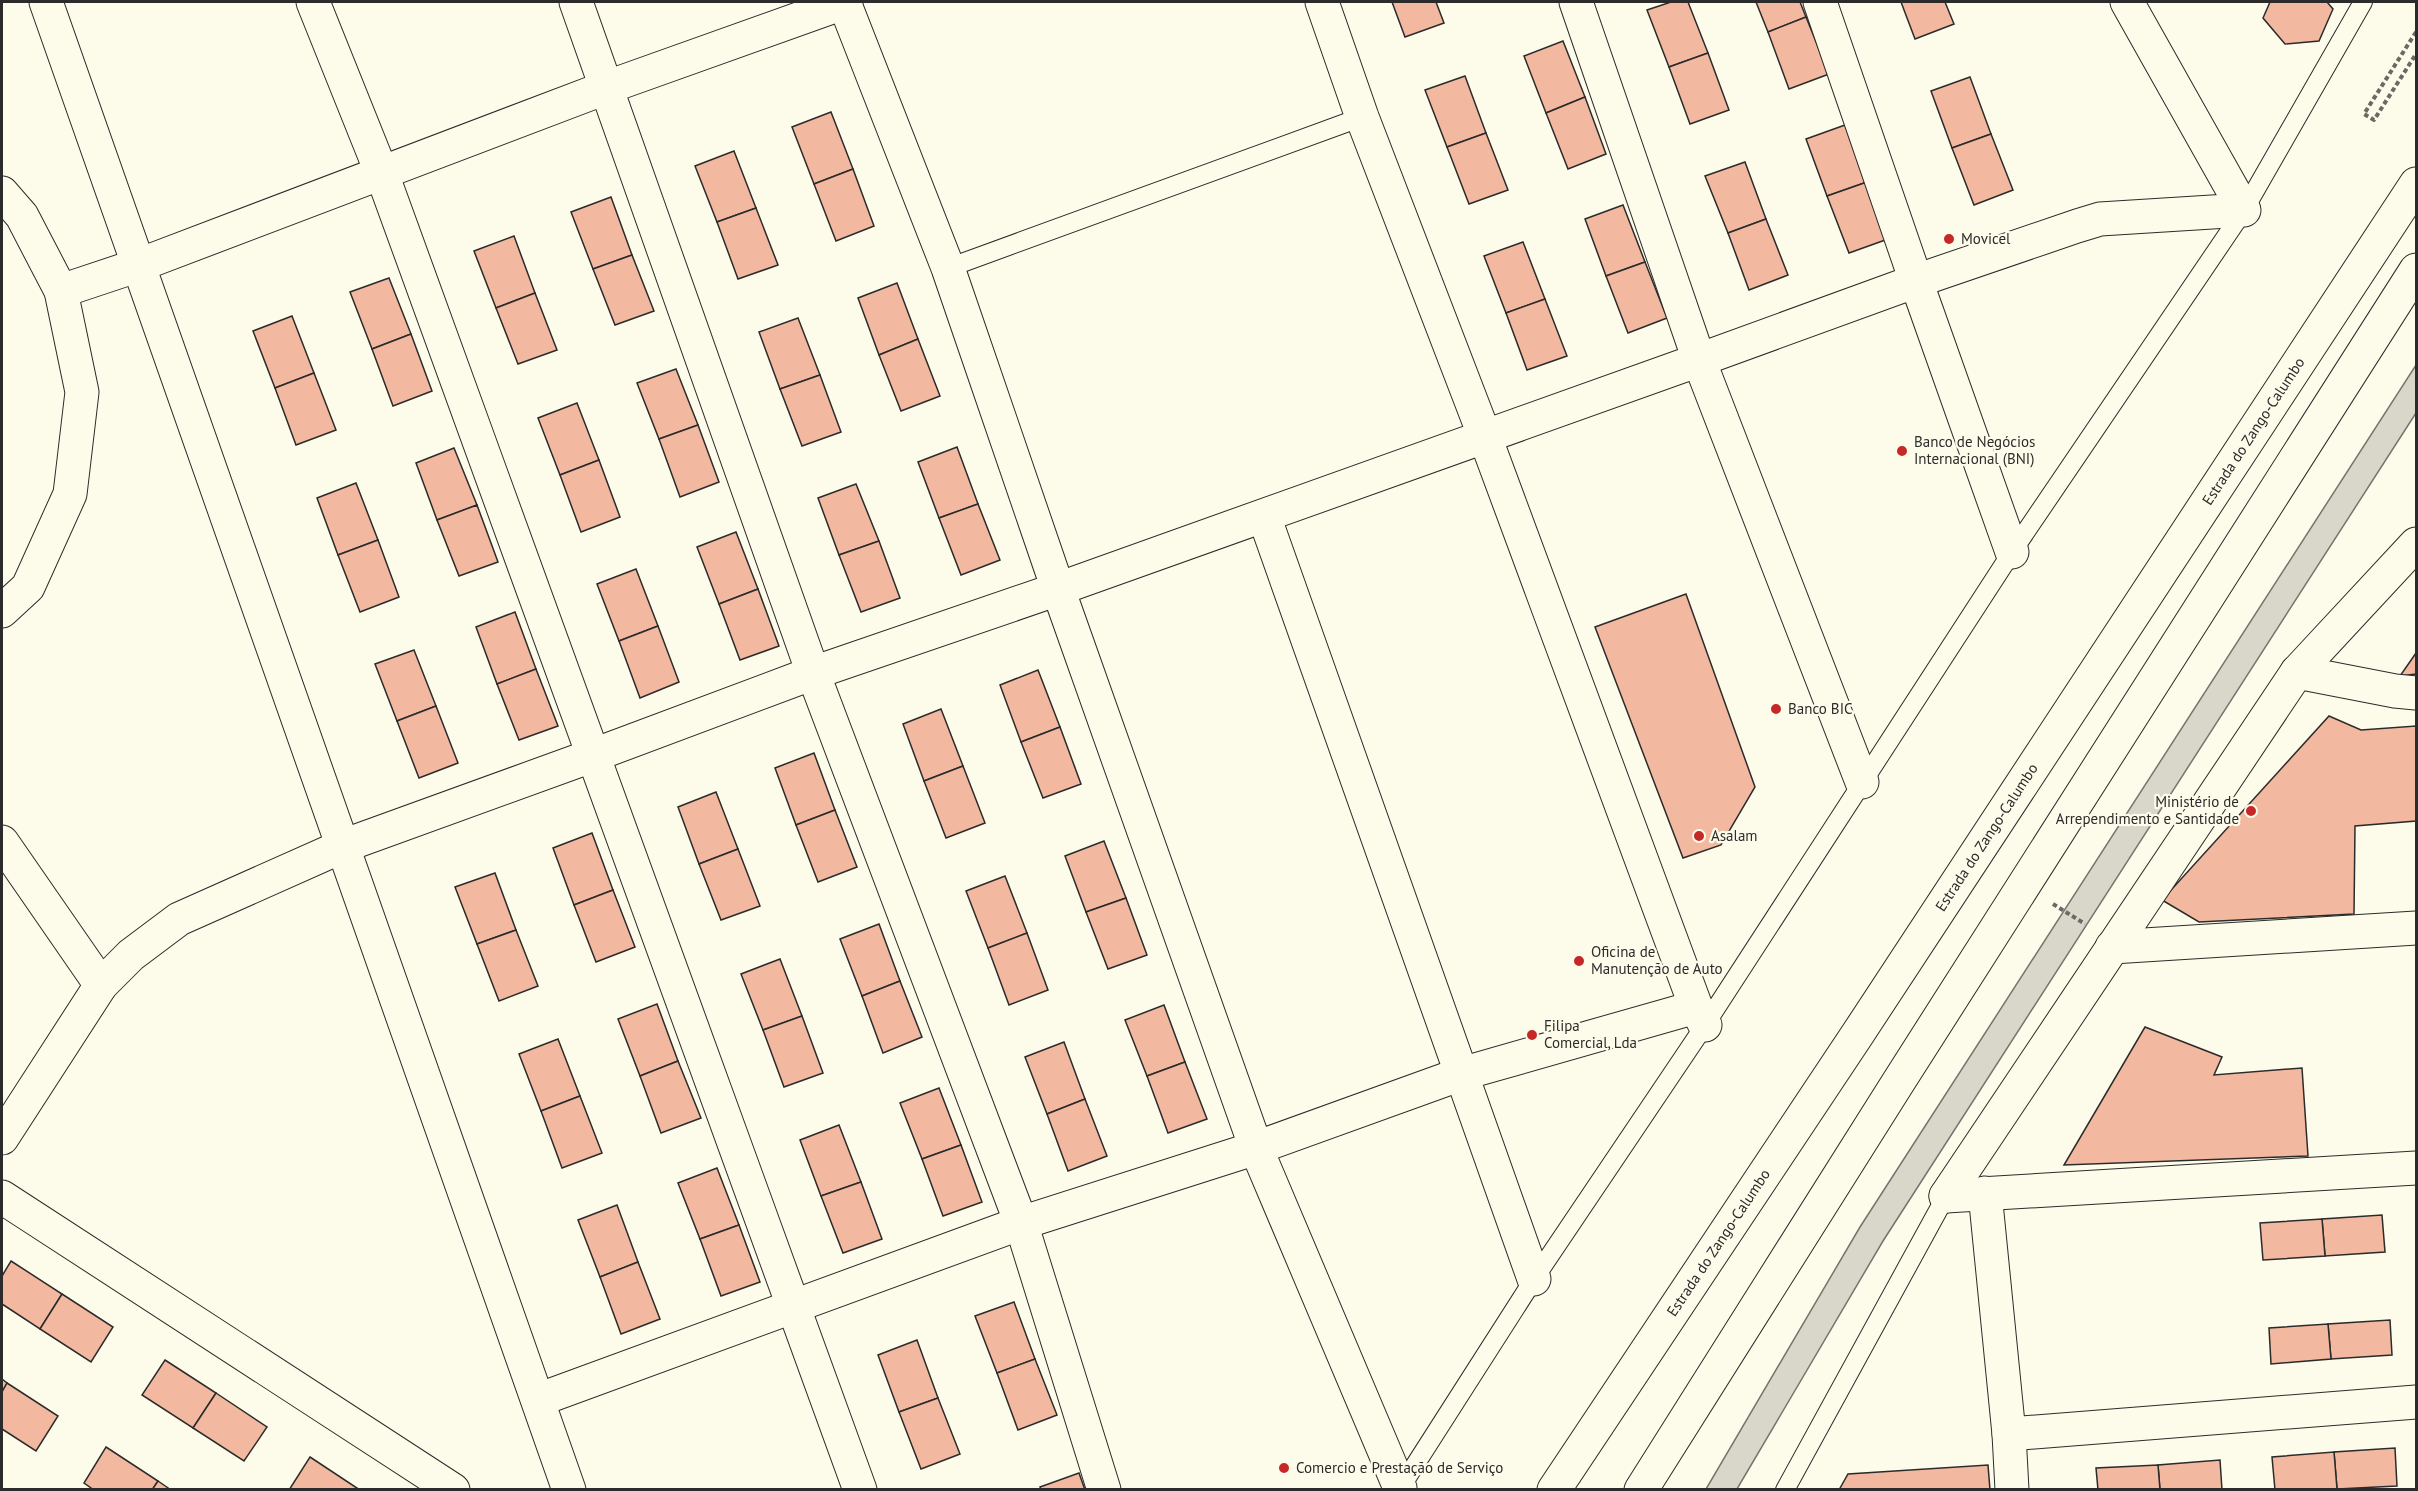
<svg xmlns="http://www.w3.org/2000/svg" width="2418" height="1491" viewBox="0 0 2418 1491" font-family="'PT Sans',sans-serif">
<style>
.water{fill:#d8d7c9;stroke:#74746e;stroke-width:1.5}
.building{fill:#f2b8a0;stroke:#2b2b2b;stroke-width:1.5}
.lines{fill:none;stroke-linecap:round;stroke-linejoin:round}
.service-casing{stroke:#2b2b2b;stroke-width:20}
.minor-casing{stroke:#2b2b2b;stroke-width:35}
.secondary-casing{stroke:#2b2b2b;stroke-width:35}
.path{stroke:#6a6964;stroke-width:4;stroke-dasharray:4.5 3;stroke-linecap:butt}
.service{stroke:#fdfbea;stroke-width:18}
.minor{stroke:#fdfbea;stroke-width:33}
.secondary{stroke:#fdfbea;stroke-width:33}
.poi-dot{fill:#c62828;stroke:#fdfbea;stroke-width:2}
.labels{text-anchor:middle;stroke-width:4.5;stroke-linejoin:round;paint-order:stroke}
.poi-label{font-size:15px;fill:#2b2b2b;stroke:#fdfbea;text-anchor:start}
.street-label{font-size:15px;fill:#2b2b2b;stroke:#fdfbea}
</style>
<rect width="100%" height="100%" fill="#fdfbea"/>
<!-- water -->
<polygon class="water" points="2416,365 2416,413 1883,1241 1737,1489 1706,1489 1860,1227"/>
<!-- building -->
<g class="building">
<polygon points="1392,2 1436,2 1444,23 1405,37"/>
<polygon points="1671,2 1688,2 1708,53 1669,67 1647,10"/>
<polygon points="1756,2 1800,2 1806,17 1768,32"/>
<polygon points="1901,2 1945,2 1954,24 1915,39"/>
<polygon points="2270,2 2327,2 2333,9 2319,41 2285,44 2263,18"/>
<polygon points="1806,17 1829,74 1789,89 1768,32"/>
<polygon points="1563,41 1585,97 1546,113 1524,56"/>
<polygon points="1708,53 1729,110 1690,124 1669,67"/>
<polygon points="1465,76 1486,133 1447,147 1425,90"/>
<polygon points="1970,77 1991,134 1952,148 1931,91"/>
<polygon points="1585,97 1606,154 1568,169 1546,113"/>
<polygon points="831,112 853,169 814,184 792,127"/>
<polygon points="1845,125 1867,182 1827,196 1806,139"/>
<polygon points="1486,133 1508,190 1469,204 1447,147"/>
<polygon points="1991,134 2013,190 1974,205 1952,148"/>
<polygon points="734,151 756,208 717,222 695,166"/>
<polygon points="1745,162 1766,219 1728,233 1705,176"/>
<polygon points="853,169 874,226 836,241 814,184"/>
<polygon points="1867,182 1888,239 1849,253 1827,196"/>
<polygon points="611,197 632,255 593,269 571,212"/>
<polygon points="1623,205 1645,262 1606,276 1585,219"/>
<polygon points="756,208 778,265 738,279 717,222"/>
<polygon points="1766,219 1788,275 1749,290 1728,233"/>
<polygon points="514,236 535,293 496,308 474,251"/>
<polygon points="1523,242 1545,299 1506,313 1484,256"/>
<polygon points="632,255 654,311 615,325 593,269"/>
<polygon points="1645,262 1667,318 1628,333 1606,276"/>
<polygon points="389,278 411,334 372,349 350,292"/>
<polygon points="897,283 918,339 879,355 858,298"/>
<polygon points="535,293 557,350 518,364 496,308"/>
<polygon points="1545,299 1567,356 1527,370 1506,313"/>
<polygon points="292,316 314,373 275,388 253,331"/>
<polygon points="798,318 820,375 780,389 759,332"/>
<polygon points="411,334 432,391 393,406 372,349"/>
<polygon points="918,339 940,396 901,411 879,355"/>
<polygon points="676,369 698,425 659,439 637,383"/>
<polygon points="314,373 336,430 296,445 275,388"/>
<polygon points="820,375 841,432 802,446 780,389"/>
<polygon points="577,403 599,460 560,475 538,418"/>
<polygon points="698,425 719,482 680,497 659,439"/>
<polygon points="957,447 978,504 939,518 918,462"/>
<polygon points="454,448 477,505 437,520 416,463"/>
<polygon points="599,460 620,517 581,532 560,475"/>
<polygon points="356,483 378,540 338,555 317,498"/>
<polygon points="856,484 879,541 839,555 818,498"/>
<polygon points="978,504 1000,560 961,575 939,518"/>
<polygon points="477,505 498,562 459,576 437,520"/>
<polygon points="736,532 758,589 719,604 697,547"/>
<polygon points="378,540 399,597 360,612 338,555"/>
<polygon points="879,541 900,598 861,612 839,555"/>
<polygon points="636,569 658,626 619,641 597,584"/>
<polygon points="758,589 779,646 740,660 719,604"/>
<polygon points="1686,594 1755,787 1721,845 1683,858 1595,627"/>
<polygon points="515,612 536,669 497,684 476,627"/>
<polygon points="658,626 679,682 640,698 619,641"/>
<polygon points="414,650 436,706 397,721 375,664"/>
<polygon points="2416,653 2416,674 2400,676"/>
<polygon points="536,669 558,726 519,740 497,684"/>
<polygon points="1038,670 1060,727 1021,742 1000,685"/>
<polygon points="436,706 458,763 419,778 397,721"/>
<polygon points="941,709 963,766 924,781 903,724"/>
<polygon points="2329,716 2361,730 2416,726 2416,821 2355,826 2354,914 2199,922 2162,900"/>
<polygon points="1060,727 1081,784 1043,798 1021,742"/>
<polygon points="814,753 835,810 796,825 775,768"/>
<polygon points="963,766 985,823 946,838 924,781"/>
<polygon points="716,792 738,849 699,864 678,807"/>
<polygon points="835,810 857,867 818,882 796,825"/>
<polygon points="592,833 613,890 574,905 553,848"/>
<polygon points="1104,841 1126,898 1086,912 1065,856"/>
<polygon points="738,849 760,906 721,920 699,864"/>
<polygon points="495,873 516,930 477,944 455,887"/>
<polygon points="1005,876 1027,933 988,948 966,891"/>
<polygon points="613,890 635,947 596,962 574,905"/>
<polygon points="1126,898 1147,955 1108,969 1086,912"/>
<polygon points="879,924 900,981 862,996 840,939"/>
<polygon points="516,930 538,986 499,1001 477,944"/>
<polygon points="1027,933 1048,990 1009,1005 988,948"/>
<polygon points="780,959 802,1016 763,1030 741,974"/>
<polygon points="900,981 922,1037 883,1053 862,996"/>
<polygon points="657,1004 678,1061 640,1076 618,1019"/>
<polygon points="1164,1005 1185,1062 1147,1076 1125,1020"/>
<polygon points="802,1016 823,1073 784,1087 763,1030"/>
<polygon points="2145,1027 2222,1057 2214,1075 2302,1068 2308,1156 2064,1165"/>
<polygon points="558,1039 580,1096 541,1111 519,1054"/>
<polygon points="1064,1042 1085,1099 1047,1114 1025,1057"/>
<polygon points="678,1061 701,1118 661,1133 640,1076"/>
<polygon points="1185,1062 1207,1119 1168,1133 1147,1076"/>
<polygon points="939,1088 961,1145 922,1159 900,1103"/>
<polygon points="580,1096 602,1153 562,1168 541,1111"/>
<polygon points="1085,1099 1107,1156 1068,1171 1047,1114"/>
<polygon points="839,1125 861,1182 821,1196 800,1140"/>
<polygon points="961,1145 982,1202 943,1216 922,1159"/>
<polygon points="717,1168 739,1225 700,1239 678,1183"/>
<polygon points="861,1182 882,1239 843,1253 821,1196"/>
<polygon points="617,1205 638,1262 600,1277 578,1220"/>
<polygon points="2382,1215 2385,1252 2325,1256 2322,1219"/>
<polygon points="2322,1219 2325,1256 2263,1260 2260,1223"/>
<polygon points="739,1225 760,1282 721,1296 700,1239"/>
<polygon points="11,1261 62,1294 40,1329 2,1304 2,1276"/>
<polygon points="638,1262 660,1319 621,1334 600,1277"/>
<polygon points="62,1294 113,1327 91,1362 40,1329"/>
<polygon points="1014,1302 1035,1359 997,1373 975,1316"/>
<polygon points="2390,1320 2392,1355 2331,1359 2328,1324"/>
<polygon points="2328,1324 2331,1359 2271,1364 2269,1328"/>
<polygon points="917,1340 938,1398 899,1412 878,1355"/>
<polygon points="1035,1359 1057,1415 1018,1430 997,1373"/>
<polygon points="165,1360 216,1393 193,1428 142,1395"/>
<polygon points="2,1379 7,1383 2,1392"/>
<polygon points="7,1383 58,1416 36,1451 2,1429 2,1392"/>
<polygon points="216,1393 267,1427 244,1461 193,1428"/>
<polygon points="938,1398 960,1454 921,1469 899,1412"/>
<polygon points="106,1447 158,1481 152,1490 94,1490 84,1483"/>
<polygon points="2395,1448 2397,1486 2337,1489 2334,1452"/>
<polygon points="2334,1452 2337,1489 2275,1490 2272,1457"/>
<polygon points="310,1457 360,1490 289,1490"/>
<polygon points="2220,1460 2222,1490 2160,1490 2158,1465"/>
<polygon points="1988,1465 1990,1490 1839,1490 1848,1474"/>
<polygon points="2158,1465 2160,1490 2098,1490 2096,1468"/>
<polygon points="1079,1473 1085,1490 1041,1490 1040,1487"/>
<polygon points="158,1481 171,1490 152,1490"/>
</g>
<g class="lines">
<!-- service casing -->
<g class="service-casing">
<g id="service">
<polyline points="948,268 1362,117"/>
<polyline points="1399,1490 1534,1279 1705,1025 2012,552 2244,210 2363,2"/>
<polyline points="1785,1490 1946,1196"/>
</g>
</g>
<!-- minor casing -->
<g class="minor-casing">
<g id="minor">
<polyline points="46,2 569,1490"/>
<polyline points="313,2 382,174 860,1490"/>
<polyline points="576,2 813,673 1021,1223 1104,1490"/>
<polyline points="844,2 948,268 1058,589 1256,1148 1400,1488"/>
<polyline points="1322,2 1362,117 1485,437 1696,1007 1705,1025"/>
<polyline points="1576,2 1699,360 1862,782"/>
<polyline points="1820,2 1916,281 2012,552"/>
<polyline points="2,193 22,216 61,291 82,392 70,494 28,587 2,611"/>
<polyline points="61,291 139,265 605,88 846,2"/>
<polyline points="1264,516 1534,1279"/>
<polyline points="2297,672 2395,691 2416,693"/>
<polyline points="2,842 101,985"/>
<polyline points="2112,947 2416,928"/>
<polyline points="2,1138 101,985 131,955 179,919 343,846 594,755 813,673 1058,589 1699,360 1916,281 2077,226 2100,219 2244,210 2127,2"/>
<polyline points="1985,1193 2009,1434 2012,1490"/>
<polyline points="1946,1196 2297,672 2416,544"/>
<polyline points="1946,1196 2416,1168"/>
<polyline points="2,1197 453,1490"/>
<polyline points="538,1400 1021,1223 1256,1148 1461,1074 1696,1007"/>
<polyline points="2009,1434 2416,1402"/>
</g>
</g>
<!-- secondary casing -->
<g class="secondary-casing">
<g id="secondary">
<path id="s1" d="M1554 1490 1857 1035 2416 184"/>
<polyline points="1641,1490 1899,1081 2416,270"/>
</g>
</g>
<!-- path -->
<g class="path">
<polyline points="2416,32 2364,114 2374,120 2416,54"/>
<polyline points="2053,904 2085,924"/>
</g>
<!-- service -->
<use href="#service" class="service"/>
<!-- minor -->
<use href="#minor" class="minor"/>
<!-- secondary -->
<use href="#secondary" class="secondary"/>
</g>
<!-- markers -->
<g class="poi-dot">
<circle cx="1949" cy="239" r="6"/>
<circle cx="1902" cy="451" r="6"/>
<circle cx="1776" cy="709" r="6"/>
<circle cx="2251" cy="811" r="6"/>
<circle cx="1699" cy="836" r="6"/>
<circle cx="1579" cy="961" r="6"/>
<circle cx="1532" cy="1035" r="6"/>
<circle cx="1284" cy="1468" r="6"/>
</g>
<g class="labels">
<!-- poi labels -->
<g class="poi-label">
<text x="1961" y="244">Movicel</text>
<text x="1914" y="447">Banco de Negócios<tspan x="1914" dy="17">Internacional (BNI)</tspan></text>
<text x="1788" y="714">Banco BIC</text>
<text x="2239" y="807" text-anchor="end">Ministério de<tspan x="2239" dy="17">Arrependimento e Santidade</tspan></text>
<text x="1711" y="841">Asalam</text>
<text x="1591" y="957">Oficina de<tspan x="1591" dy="17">Manutenção de Auto</tspan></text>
<text x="1544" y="1031">Filipa<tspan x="1544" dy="17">Comercial, Lda</tspan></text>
<text x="1296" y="1473">Comercio e Prestação de Serviço</text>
</g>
<!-- street labels -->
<g class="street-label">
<text dy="5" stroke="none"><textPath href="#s1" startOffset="1269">Estrada do Zango-Calumbo</textPath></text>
<text dy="5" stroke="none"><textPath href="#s1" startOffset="783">Estrada do Zango-Calumbo</textPath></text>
<text dy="5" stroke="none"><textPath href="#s1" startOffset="297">Estrada do Zango-Calumbo</textPath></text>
</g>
</g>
<!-- border -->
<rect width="2418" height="1491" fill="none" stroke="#2b2b2b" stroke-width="6"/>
</svg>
